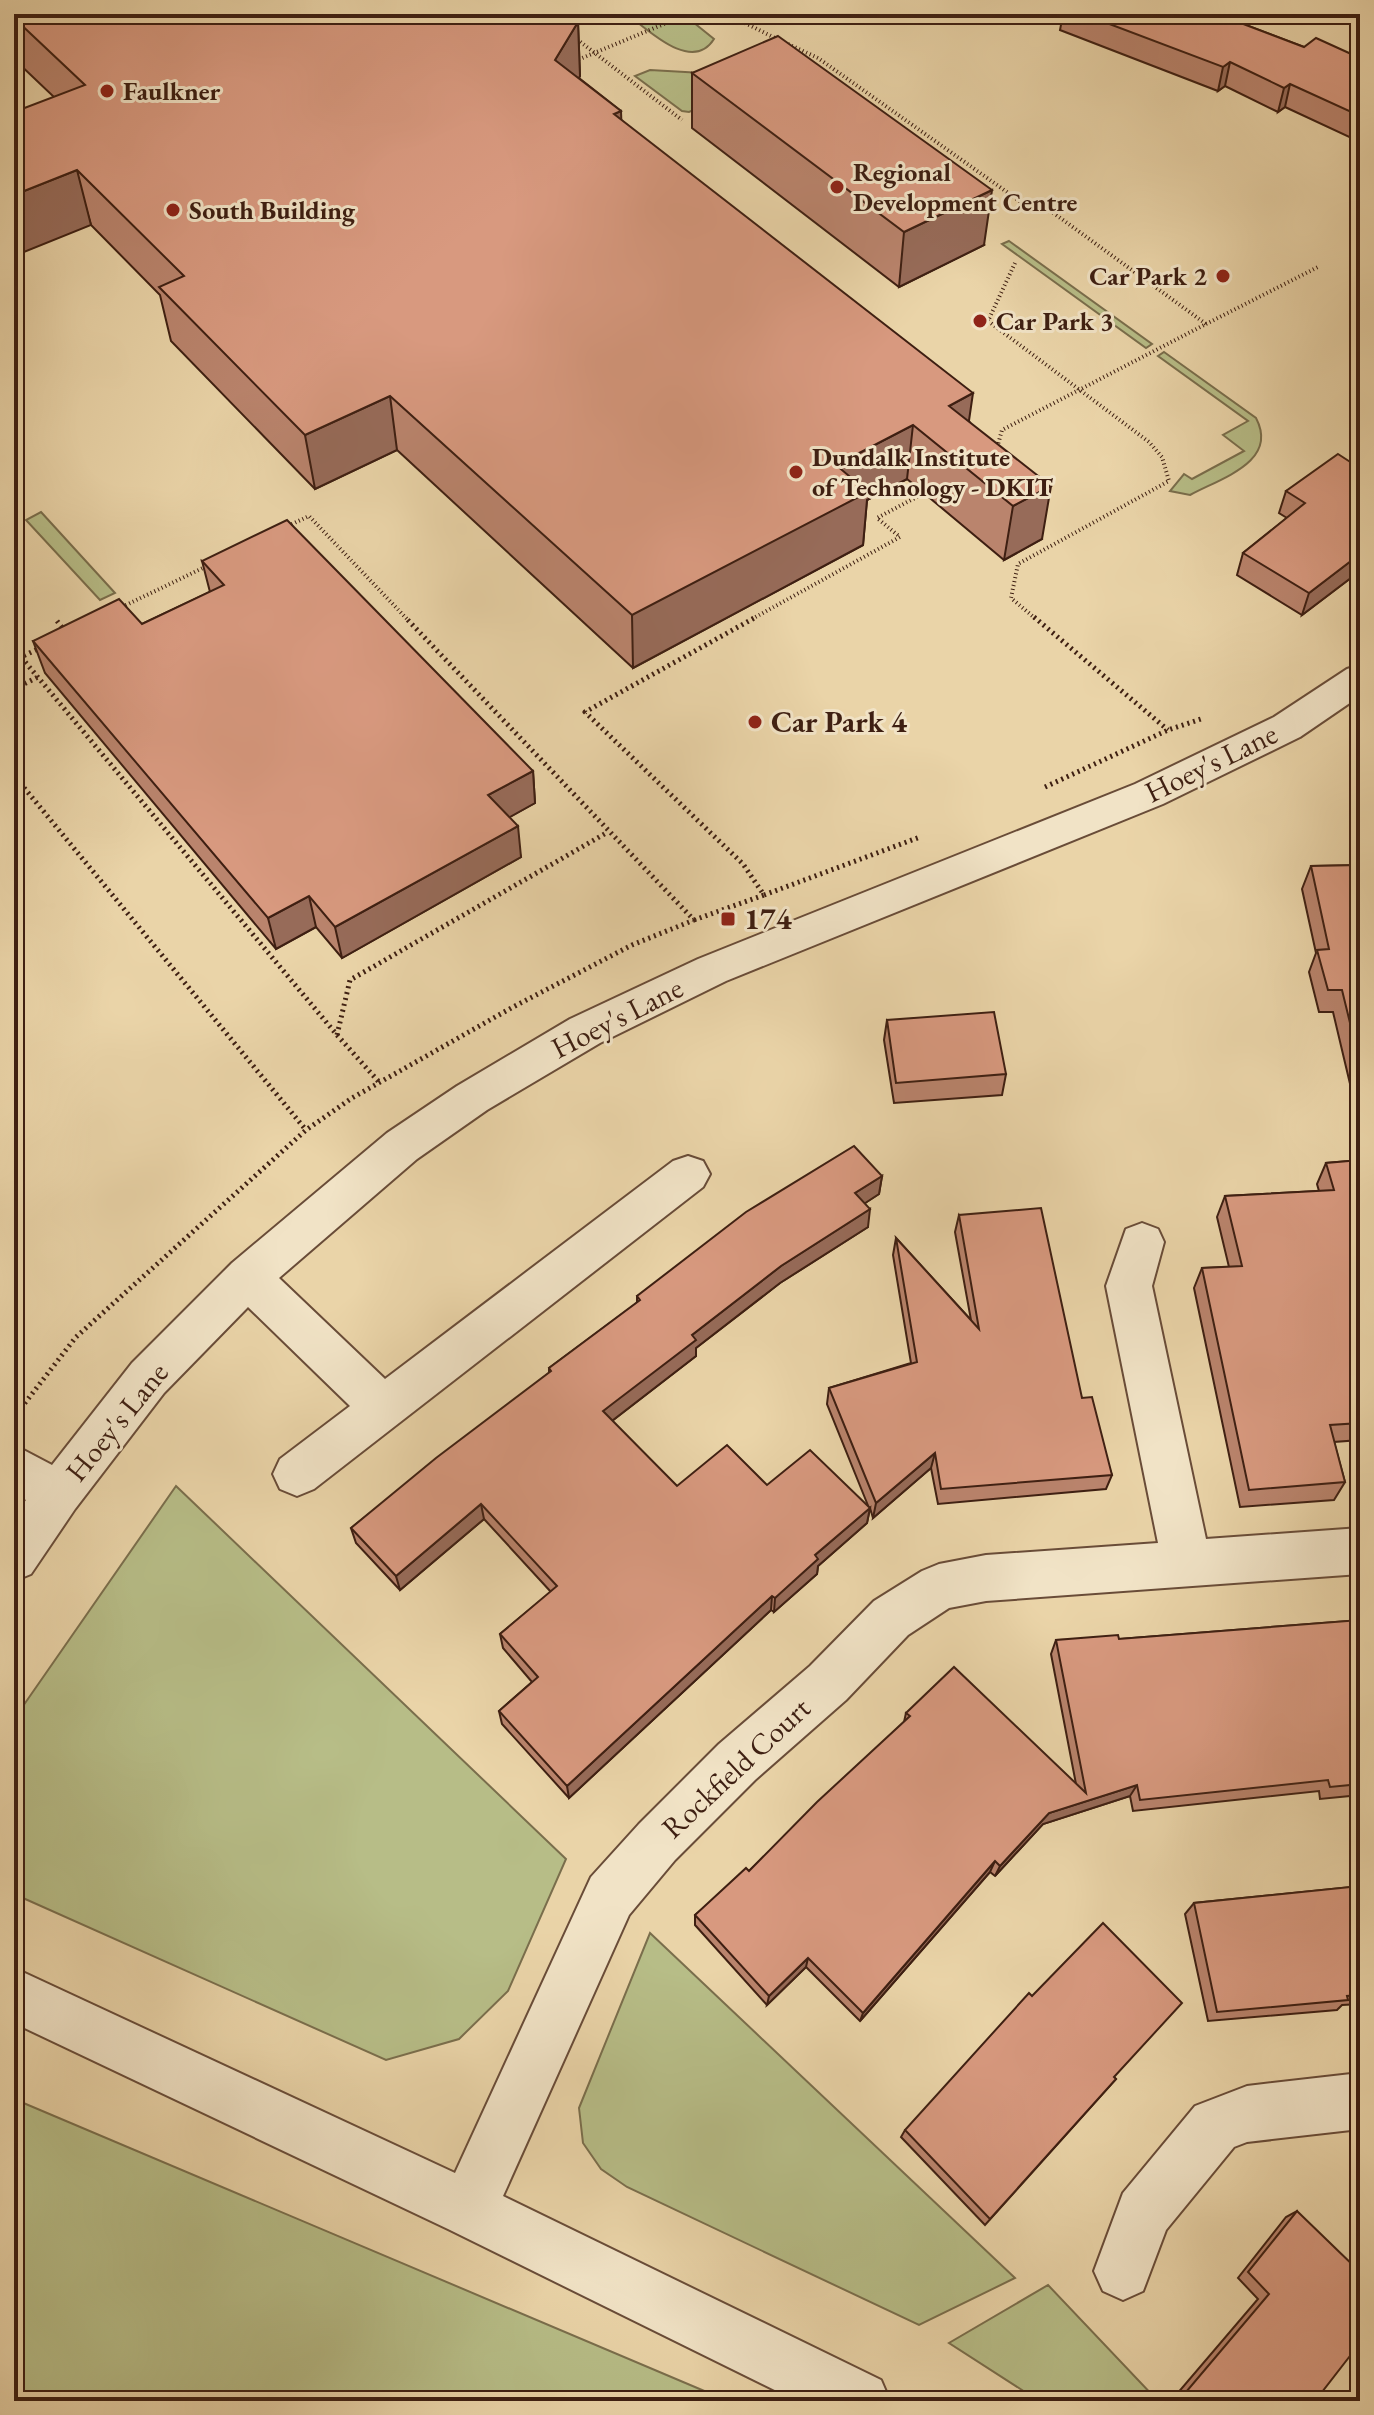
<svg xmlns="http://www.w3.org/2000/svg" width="1374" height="2415" viewBox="0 0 1374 2415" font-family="'EB Garamond',serif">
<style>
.green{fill:#b7bd87;stroke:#7a6e4c;stroke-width:2}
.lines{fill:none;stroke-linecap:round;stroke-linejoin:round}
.minor-casing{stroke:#694c38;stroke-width:4}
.path-far2{stroke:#3e1f12;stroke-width:4;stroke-dasharray:1 3;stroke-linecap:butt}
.path-far1{stroke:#3e1f12;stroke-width:5;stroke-dasharray:2 4;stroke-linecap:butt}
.path{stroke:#3e1f12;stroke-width:6;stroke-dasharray:2 5;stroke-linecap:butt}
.minor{fill:#f1e3c6;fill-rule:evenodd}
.wall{fill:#ba846d;stroke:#3e1f12;stroke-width:2}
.shaded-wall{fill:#976b59;stroke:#3e1f12;stroke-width:2}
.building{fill:#d8997f;stroke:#3e1f12;stroke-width:2}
.poi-dot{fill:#8f2418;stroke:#f1e3c6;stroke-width:3}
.labels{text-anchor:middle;stroke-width:6;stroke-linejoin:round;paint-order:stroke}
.far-poi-label{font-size:26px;font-weight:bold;fill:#3e1f12;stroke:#f1e3c6;text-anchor:start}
.poi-label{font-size:30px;font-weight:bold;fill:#3e1f12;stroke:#f1e3c6;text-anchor:start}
.street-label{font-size:30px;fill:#3e1f12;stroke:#f1e3c6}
</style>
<rect width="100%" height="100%" fill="#ead4a8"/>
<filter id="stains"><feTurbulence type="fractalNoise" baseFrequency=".0025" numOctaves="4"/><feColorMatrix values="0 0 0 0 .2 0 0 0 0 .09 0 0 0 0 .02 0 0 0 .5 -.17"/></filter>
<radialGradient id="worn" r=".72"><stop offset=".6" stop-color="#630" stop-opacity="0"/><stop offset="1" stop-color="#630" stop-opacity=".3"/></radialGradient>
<!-- green -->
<g class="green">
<path d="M627 14H683L714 39C692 74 647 29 627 14Z"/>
<polygon points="650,70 771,77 689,112 682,111 635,76"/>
<polygon points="1009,241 1152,344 1146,348 1002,244"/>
<path d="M1164 352 1256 418C1279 462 1221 478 1190 495L1170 491 1184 474 1192 479 1244 451 1223 435 1248 421 1158 356Z"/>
<polygon points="41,512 115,593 100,600 26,520"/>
<polygon points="176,1486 566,1859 508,1991 459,2039 386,2060 14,1894 14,1719"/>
<polygon points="650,1933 1015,2278 919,2325 627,2187 601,2169 583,2143 579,2108"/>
<polygon points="14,2099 728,2401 14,2401"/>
<polygon points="1048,2285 1158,2401 1039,2401 949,2343"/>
</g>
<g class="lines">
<!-- minor casing -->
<g class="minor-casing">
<g id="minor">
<polygon points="1360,665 1360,696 1300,737 1163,804 726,981 600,1043 487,1110 417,1159 279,1278 385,1379 673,1161 688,1156 703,1161 710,1174 703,1187 314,1489 297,1496 280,1489 273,1474 280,1459 350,1406 248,1307 164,1393 75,1509 31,1574 14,1581 14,1517 26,1500 14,1493 14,1445 52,1465 132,1363 232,1263 387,1133 457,1086 570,1019 698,959 1135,784 1274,717 1347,669"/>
<polygon points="1142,1223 1158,1229 1164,1242 1152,1286 1206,1539 1360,1528 1360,1574 986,1601 949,1608 908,1635 846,1700 755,1780 675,1860 629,1915 503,2196 881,2380 890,2401 797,2401 448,2229 14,2023 14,1968 455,2173 591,1877 639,1824 719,1744 810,1666 874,1601 922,1571 939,1564 986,1555 1158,1543 1106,1286 1126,1229"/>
<polygon points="1360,2073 1360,2129 1247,2142 1234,2147 1166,2230 1143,2291 1123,2300 1103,2291 1094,2271 1123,2193 1195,2106 1247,2086"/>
</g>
</g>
<!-- path-far2 -->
<g class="path-far2">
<polyline points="727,14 779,40"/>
<polyline points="574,37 682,120"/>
<polyline points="788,44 818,58 1021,202 1048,209 1206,324 1002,430 997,448"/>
<polyline points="575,61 688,14"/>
<polyline points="1015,263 988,321 1149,442 1162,457 1169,481 1018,564 1011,598 1036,619"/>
<polyline points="1206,324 1320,266"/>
<polyline points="288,526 309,516 407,619"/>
<polyline points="122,607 207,566"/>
<polyline points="752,619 900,537 877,518 930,490"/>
</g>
<!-- path-far1 -->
<g class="path-far1">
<polyline points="1034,617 1168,730"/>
<polyline points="57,621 64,630"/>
<polyline points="42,647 21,657 337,1035 350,980 608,832"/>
<polyline points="14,689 38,677"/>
<polyline points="14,783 21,784 306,1130"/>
<polyline points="1045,787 1168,730 1204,718"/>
<polyline points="764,895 920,837"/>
<polyline points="694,920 764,895 743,864 585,712 756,617"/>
<polyline points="337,1035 379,1082"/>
<polyline points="21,1408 76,1337 306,1130 352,1098 513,1007 632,945 694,920 405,617"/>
</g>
<!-- path -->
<polyline class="path" points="14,1417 22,1406"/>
<!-- minor -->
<use href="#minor" class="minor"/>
</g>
<!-- wall -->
<g class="wall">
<polygon points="14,14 578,22 580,76 579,78 621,111 621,120 969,421 1042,539 1004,560 907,479 867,500 863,545 633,668 397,450 315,489 171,341 160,295 91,225 54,97 14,59"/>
<polygon points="1063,14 1217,14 1304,47 1360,58 1360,142 1285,107 1278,112 1225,86 1218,91 1060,30"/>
<polygon points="692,73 984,245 899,287 692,128"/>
<polygon points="1360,465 1360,571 1302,615 1237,575 1243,553 1287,518 1279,513 1286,491"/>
<polygon points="202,561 533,771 535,803 509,817 521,857 342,958 316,927 276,949 45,673 33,641 142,624 210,592"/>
<polygon points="1360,865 1360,1126 1333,1012 1319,1012 1309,972 1316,953 1302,889 1311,866"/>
<polygon points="887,1020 1006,1074 1002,1095 894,1103 884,1040"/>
<polygon points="1360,1160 1360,1440 1334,1442 1345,1482 1334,1500 1240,1507 1194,1288 1202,1268 1229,1267 1217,1217 1225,1196 1319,1191 1317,1184 1326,1163"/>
<polygon points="882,1176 879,1194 865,1203 868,1227 780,1283 696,1348 696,1356 612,1421 677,1486 767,1485 869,1508 827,1404 829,1388 911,1363 893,1255 896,1238 971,1320 955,1232 959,1215 1082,1398 1112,1475 1106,1489 938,1504 931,1468 873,1518 870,1508 867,1523 818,1566 817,1574 774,1612 771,1610 569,1798 502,1724 499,1711 532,1682 503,1648 500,1634 551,1592 484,1519 400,1590 356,1543 351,1528 549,1373 549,1368 637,1303 637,1296"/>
<polygon points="1360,1620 1360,1795 1320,1799 1319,1791 1133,1811 1130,1796 1043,1824 995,1876 990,1872 860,2021 806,1967 767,2005 695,1925 695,1915 749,1871 904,1722 906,1713 1076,1784 1051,1654 1056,1640 1119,1639"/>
<polygon points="1360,1886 1360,2004 1342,2005 1337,2010 1208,2021 1185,1914 1194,1903"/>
<polygon points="1114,2077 1116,2079 985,2225 901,2137 905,2130"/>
<polygon points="1297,2211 1319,2396 1324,2401 1181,2401 1176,2395 1258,2299 1238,2278 1286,2217"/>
</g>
<!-- shaded-wall -->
<g class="shaded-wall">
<polygon points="578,22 580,76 558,115 555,60"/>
<polygon points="1230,62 1225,86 1218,91 1223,67"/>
<polygon points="1290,84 1285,107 1278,112 1284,88"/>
<polygon points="621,111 623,166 614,114"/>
<polygon points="77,170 91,225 14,256 14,195"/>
<polygon points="992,190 984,245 899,287 904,232"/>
<polygon points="973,393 965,448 949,406"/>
<polygon points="390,396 397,450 315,489 305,435"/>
<polygon points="913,425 907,479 867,500 863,545 633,668 632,615 836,465"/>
<polygon points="1051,486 1042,539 1004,560 1013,506"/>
<polygon points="1360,554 1360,571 1302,615 1309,593"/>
<polygon points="533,771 535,803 492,827 488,795"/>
<polygon points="518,826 521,857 342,958 335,927"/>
<polygon points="309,896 316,927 276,949 268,918"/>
<polygon points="882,1176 879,1194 853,1211 855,1193"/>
<polygon points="870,1209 868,1227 780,1283 696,1348 696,1356 604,1427 603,1411 692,1335 781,1266"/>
<polygon points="935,1453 931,1468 873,1518 876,1503"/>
<polygon points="481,1504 484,1519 400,1590 396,1576"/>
<polygon points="870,1508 867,1523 818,1566 817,1574 774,1612 775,1598 815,1555"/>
<polygon points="772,1596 771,1610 569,1798 567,1786"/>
<polygon points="1137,1785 1130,1796 1043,1824 995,1876 1000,1866 1049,1813"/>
<polygon points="995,1861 990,1872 860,2021 863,2013"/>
<polygon points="808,1958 806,1967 767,2005 769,1996"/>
</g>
<!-- building -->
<g class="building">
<polygon points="14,14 566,14 578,22 555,60 621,111 614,114 973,393 949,406 1051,486 1013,506 913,425 836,465 868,492 632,615 390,396 305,435 159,287 184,276 77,170 14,195 14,112 85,85 14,18"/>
<polygon points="1083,14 1217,14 1304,47 1316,38 1360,58 1360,116 1290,84 1284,88 1230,62 1223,67"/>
<polygon points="778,36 992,190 904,232 692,73"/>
<polygon points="1338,454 1358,467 1360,465 1360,554 1309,593 1243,553 1305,503 1286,491"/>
<polygon points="287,520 533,771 488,795 518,826 335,927 309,896 268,918 33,641 119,599 142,624 224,585 202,561"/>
<polygon points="1360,865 1360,1064 1342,990 1328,990 1317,950 1329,949 1311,866"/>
<polygon points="994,1012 1006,1074 896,1083 887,1020"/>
<polygon points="854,1146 882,1176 855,1193 870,1209 781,1266 692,1335 696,1340 603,1411 677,1486 727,1445 767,1485 810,1450 870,1508 815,1555 818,1559 775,1598 772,1596 567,1786 499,1711 538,1677 500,1634 557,1586 481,1504 396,1576 351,1528 436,1458 551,1371 549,1368 640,1300 637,1296 746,1212"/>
<polygon points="1360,1160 1360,1423 1330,1425 1345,1482 1249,1490 1202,1268 1242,1266 1225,1196 1334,1190 1326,1163"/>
<polygon points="1041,1208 1082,1398 1092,1397 1112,1475 941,1489 935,1453 876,1503 829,1388 917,1362 896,1238 979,1329 959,1215"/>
<polygon points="1360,1620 1360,1784 1330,1787 1328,1780 1140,1800 1137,1785 1049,1813 1000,1866 995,1861 863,2013 808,1958 769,1996 695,1915 746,1868 749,1871 817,1802 910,1716 906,1713 954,1667 1086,1793 1056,1640 1118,1635 1119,1639"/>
<polygon points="1360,1886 1360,1995 1347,1996 1348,2000 1217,2012 1194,1903"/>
<polygon points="1103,1923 1182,2003 1114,2077 1116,2079 990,2219 905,2130 1029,1993 1032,1996"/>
<polygon points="1297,2211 1360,2272 1360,2343 1319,2396 1324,2401 1194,2401 1186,2392 1269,2294 1248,2272"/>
</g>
<!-- markers -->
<g class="poi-dot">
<circle cx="107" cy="91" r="8"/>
<circle cx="837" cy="187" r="8"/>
<circle cx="173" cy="210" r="8"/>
<circle cx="1223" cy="276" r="8"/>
<circle cx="980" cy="321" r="8"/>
<circle cx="796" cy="472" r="8"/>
<circle cx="755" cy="722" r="8"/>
<rect x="720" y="911" width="16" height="16" rx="4"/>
</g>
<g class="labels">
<!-- far-poi labels -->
<g class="far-poi-label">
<text x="123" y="100">Faulkner</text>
<text x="853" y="181">Regional<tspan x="853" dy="30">Development Centre</tspan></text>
<text x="189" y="219">South Building</text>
<text x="1207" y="285" text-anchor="end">Car Park 2</text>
<text x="996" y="330">Car Park 3</text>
<text x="812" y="466">Dundalk Institute<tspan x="812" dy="30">of Technology - DKIT</tspan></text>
</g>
<!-- poi labels -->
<g class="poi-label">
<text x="771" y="732">Car Park 4</text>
<text x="744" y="929">174</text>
</g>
<!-- street labels -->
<g class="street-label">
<text transform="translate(1211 763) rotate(-26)" y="10">Hoey's Lane</text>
<text transform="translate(617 1018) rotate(-27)" y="10">Hoey's Lane</text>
<text transform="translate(117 1422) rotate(-51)" y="10">Hoey's Lane</text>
<text transform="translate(736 1768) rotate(-43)" y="10">Rockfield Court</text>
</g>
</g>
<!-- margin -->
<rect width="1374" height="2415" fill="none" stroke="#ead4a8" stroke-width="48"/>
<rect x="16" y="16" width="1342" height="2383" fill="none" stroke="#3e1f12" stroke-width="4"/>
<rect x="24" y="24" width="1326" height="2367" fill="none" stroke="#3e1f12" stroke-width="2"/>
<rect width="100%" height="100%" filter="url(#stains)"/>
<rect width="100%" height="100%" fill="url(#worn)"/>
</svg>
